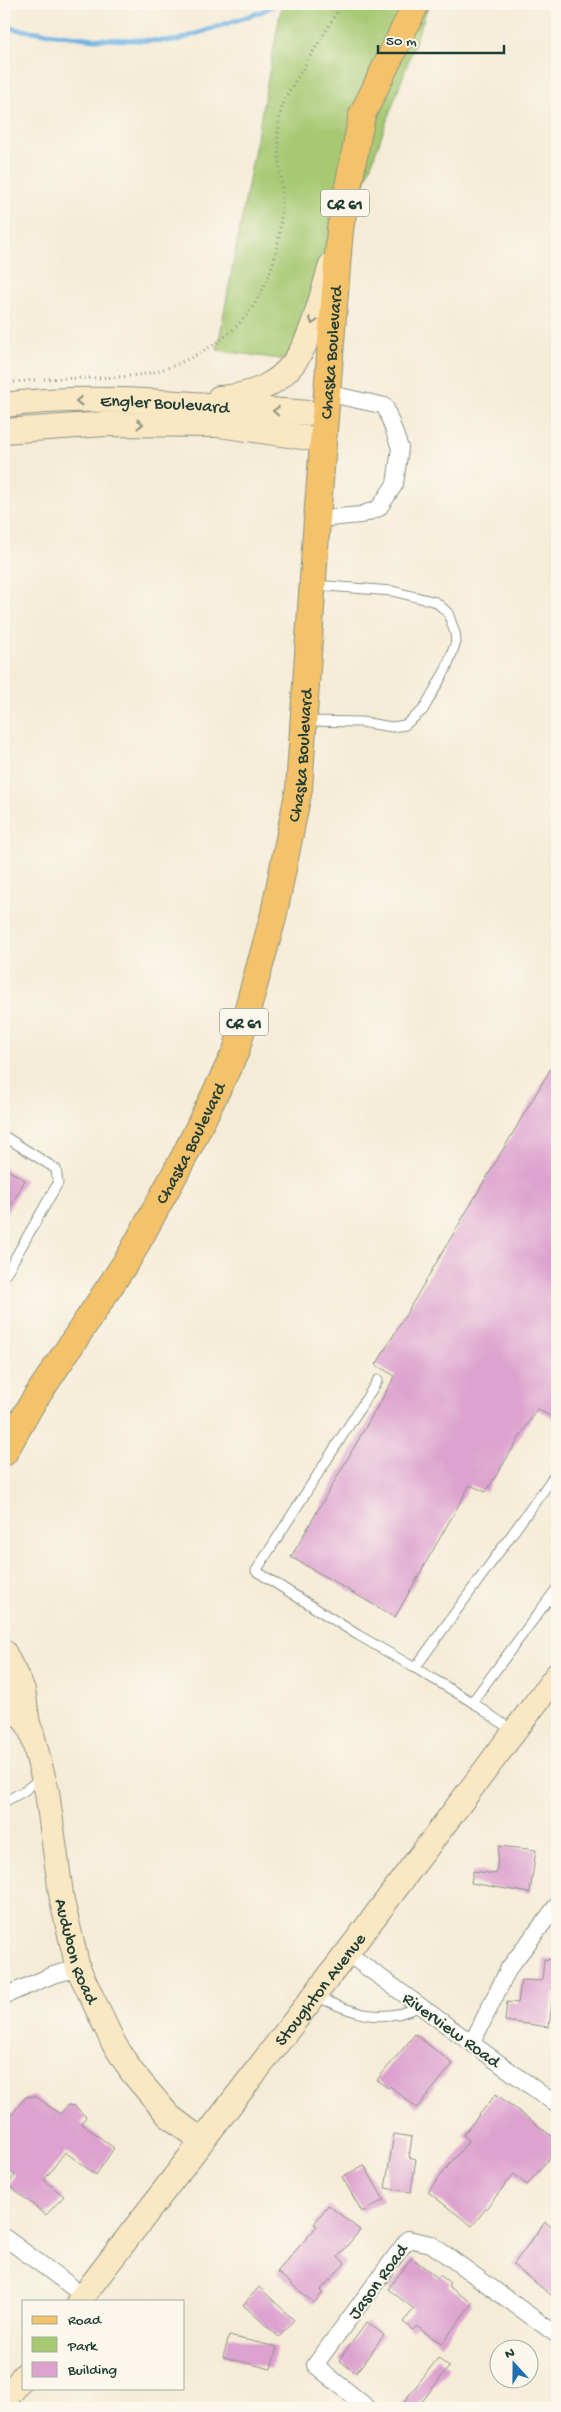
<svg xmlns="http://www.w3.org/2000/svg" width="561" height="2412" viewBox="0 0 561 2412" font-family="'Gochi Hand',sans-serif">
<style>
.green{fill:#a6c972;stroke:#628353}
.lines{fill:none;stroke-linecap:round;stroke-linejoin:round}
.stream{stroke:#6eb2e4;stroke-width:5}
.building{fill:#dda2cf}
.lane-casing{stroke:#8a9486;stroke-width:11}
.street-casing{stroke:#8a9486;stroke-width:18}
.secondary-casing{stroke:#8a9486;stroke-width:26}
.primary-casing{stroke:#8a9486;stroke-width:28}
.path{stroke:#8a9486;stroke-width:3;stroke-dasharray:1 4;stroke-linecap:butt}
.lane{stroke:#fff;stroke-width:9}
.street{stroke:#fff;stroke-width:16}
.secondary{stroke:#fae7c3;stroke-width:24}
.primary{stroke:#f3c26a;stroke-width:26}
.oneway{stroke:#8c927c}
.labels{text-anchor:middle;stroke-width:4;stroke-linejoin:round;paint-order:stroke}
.shield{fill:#fbf7ec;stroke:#61756b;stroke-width:1}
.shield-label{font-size:16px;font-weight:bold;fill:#1f3d34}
.street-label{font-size:18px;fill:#1f3d34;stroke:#fbf7ec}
</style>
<rect width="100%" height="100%" fill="#fbf7ec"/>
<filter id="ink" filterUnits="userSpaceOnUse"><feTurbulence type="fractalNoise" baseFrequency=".02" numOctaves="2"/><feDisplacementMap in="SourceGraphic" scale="10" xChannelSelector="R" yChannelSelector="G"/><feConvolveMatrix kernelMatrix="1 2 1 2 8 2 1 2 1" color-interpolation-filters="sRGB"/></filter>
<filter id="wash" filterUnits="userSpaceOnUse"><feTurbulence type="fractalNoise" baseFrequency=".0096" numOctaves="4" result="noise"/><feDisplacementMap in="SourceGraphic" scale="20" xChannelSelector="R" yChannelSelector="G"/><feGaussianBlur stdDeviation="1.12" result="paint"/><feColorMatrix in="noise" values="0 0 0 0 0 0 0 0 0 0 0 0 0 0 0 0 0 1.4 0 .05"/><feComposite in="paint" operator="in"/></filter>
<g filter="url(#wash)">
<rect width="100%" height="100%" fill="#f5ecd7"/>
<!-- green -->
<polygon class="green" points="282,4 429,4 300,362 217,350"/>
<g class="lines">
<!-- stream -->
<polyline class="stream" points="4,22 14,29 94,39 175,41 261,12 276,4"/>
</g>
<g id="blocks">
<!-- building -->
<g class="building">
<polygon points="557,1058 557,1420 537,1409 486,1492 470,1485 395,1617 291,1557 395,1376 376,1365"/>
<polygon points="4,1168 25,1180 4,1218"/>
<polygon points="499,1846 536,1850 530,1893 471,1883 473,1871 496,1874"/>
<polygon points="544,1959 557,1960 557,1994 553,1994 549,2027 505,2021 507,2002 518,2003 521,1980 542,1981"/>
<polygon points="415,2034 453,2064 417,2108 390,2086 388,2088 377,2080"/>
<polygon points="496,2094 557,2140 557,2149 527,2185 514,2174 472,2226 428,2192 469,2140 463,2135"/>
<polygon points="35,2096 60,2114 68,2105 75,2106 86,2117 81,2123 114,2148 96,2175 65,2152 44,2180 64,2196 46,2215 8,2185 15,2175 4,2166 4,2124 26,2097"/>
<polygon points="394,2134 412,2137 409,2157 416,2159 411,2192 385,2188"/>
<polygon points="364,2165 384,2200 362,2212 342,2177"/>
<polygon points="328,2205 360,2230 338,2257 345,2263 320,2291 323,2293 314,2303 277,2272 317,2226 314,2224"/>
<polygon points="545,2222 557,2231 557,2287 551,2295 513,2265"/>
<polygon points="412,2258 438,2278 440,2275 450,2283 448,2286 472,2303 442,2344 416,2326 413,2330 403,2322 414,2309 388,2289"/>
<polygon points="259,2287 294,2320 279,2337 243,2305"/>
<polygon points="367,2322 384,2335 356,2373 339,2360"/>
<polygon points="229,2336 277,2347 271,2369 223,2357"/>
<polygon points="438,2358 449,2367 417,2408 399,2408"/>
</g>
</g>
</g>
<g filter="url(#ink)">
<use href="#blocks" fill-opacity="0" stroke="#8a9486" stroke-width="1"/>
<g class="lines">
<!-- lane casing -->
<g class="lane-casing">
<g id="lane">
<polyline points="305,721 361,722 392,727 405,725 423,710 446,669 456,642 455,633 448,613 436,602 392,591 314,585"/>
<polyline points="4,1136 56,1169 58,1183 4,1277"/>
<polyline points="378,1380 256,1571 358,1635 415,1668 557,1472"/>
<polyline points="415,1668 472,1702 557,1588"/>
<polyline points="472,1702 513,1731"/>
<polyline points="4,1802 24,1791 41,1778"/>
<path d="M316 1996C352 2013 382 2025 420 2006"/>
</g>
</g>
<!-- street casing -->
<g class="street-casing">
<g id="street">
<polyline points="317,519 361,515 379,508 395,484 400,448 385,406 326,393"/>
<polyline points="347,1953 557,2105"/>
<polyline points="4,1996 53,1975 78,1968"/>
<polyline points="472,2043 509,1968 557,1905"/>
<polyline points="4,2237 83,2295"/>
<polyline points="368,2408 315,2365 408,2239 431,2244 557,2335"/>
</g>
</g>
<!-- secondary casing -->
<g class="secondary-casing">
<g id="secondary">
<path d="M219 398C305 392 310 332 331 265"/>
<path id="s1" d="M4 405C105 391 222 408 325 414"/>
<polyline points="4,431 106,424 219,425 323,440"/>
<polyline points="4,1652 23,1690 28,1724"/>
<path id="s2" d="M4 1697 28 1724 32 1734 47 1792 62 1901 78 1968 113 2042 131 2071 169 2116 201 2140"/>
<path id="s3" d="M79 2301 347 1953 557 1675"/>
<polyline points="4,2402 24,2375"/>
</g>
</g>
<!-- primary casing -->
<g class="primary-casing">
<g id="primary">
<path id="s4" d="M4 1453 31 1405 130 1256 184 1157 236 1051 273 918 299 789 317 519 340 229 362 115 416 4"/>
</g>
</g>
<!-- path -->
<g class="path">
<path d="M44 379C77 377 122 380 154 372 167 369 180 363 192 357 255 327 279 273 282 206 283 169 271 133 285 98L342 4"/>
<polyline points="4,383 36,380"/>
</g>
<!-- lane -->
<use href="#lane" class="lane"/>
<!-- street -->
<use href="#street" class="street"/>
<!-- secondary -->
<use href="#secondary" class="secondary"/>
<!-- primary -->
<use href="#primary" class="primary"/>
</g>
<!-- one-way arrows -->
<defs><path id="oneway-chevron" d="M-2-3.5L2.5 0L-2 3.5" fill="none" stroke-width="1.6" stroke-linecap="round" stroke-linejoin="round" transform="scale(1.25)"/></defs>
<g class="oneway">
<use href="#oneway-chevron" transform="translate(313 321) rotate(108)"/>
<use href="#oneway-chevron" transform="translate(79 401) rotate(180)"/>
<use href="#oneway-chevron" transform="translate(276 411) rotate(-176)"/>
<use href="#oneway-chevron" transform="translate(140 424)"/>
</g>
</g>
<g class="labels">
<!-- shield labels -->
<g class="shield">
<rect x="321" y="189.5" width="48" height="27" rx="4"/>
<rect x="220" y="1008.5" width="48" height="27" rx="4"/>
</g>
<g class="shield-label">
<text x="345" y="209">CR 61</text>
<text x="244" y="1028">CR 61</text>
</g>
<!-- street labels -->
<g class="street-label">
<text dy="6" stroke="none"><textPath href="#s4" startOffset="1172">Chaska Boulevard</textPath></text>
<text dy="6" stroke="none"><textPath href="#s1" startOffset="161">Engler Boulevard</textPath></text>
<text dy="6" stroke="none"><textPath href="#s4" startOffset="768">Chaska Boulevard</textPath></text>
<text dy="6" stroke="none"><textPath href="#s4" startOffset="362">Chaska Boulevard</textPath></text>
<text dy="6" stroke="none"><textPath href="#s2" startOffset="269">Audubon Road</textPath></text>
<text dy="6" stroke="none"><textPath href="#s3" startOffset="394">Stoughton Avenue</textPath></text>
<text transform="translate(452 2029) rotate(36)" y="6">Riverview Road</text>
<text transform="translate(377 2281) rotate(-54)" y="6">Jason Road</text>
</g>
</g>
<!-- margin -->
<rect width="561" height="2412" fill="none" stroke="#fbf7ec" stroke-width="20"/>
<!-- legend -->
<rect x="22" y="2300" width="162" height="90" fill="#fbf7ec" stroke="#a3ada2"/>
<rect x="32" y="2316" width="25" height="8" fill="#f3c26a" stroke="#a3ada2"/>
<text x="68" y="2324" font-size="15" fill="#1f3d34">Road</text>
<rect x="32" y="2337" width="25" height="15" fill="#a6c972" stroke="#a3ada2"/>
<text x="68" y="2350" font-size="15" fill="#1f3d34">Park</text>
<rect x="32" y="2362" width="25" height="15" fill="#dda2cf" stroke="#a3ada2"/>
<text x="68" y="2374" font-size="15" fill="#1f3d34">Building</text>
<!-- north arrow -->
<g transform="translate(514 2364) rotate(339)"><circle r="24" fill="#fbf7ec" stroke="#a3ada2"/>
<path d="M0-4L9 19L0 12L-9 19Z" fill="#1f6fb2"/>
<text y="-8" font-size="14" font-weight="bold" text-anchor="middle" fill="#1f3d34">N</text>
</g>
<!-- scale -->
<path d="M378 45v8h126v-8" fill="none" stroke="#1f3d34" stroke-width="2.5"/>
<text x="386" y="45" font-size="15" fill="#1f3d34" stroke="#fbf7ec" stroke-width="4" paint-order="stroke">50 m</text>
</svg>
